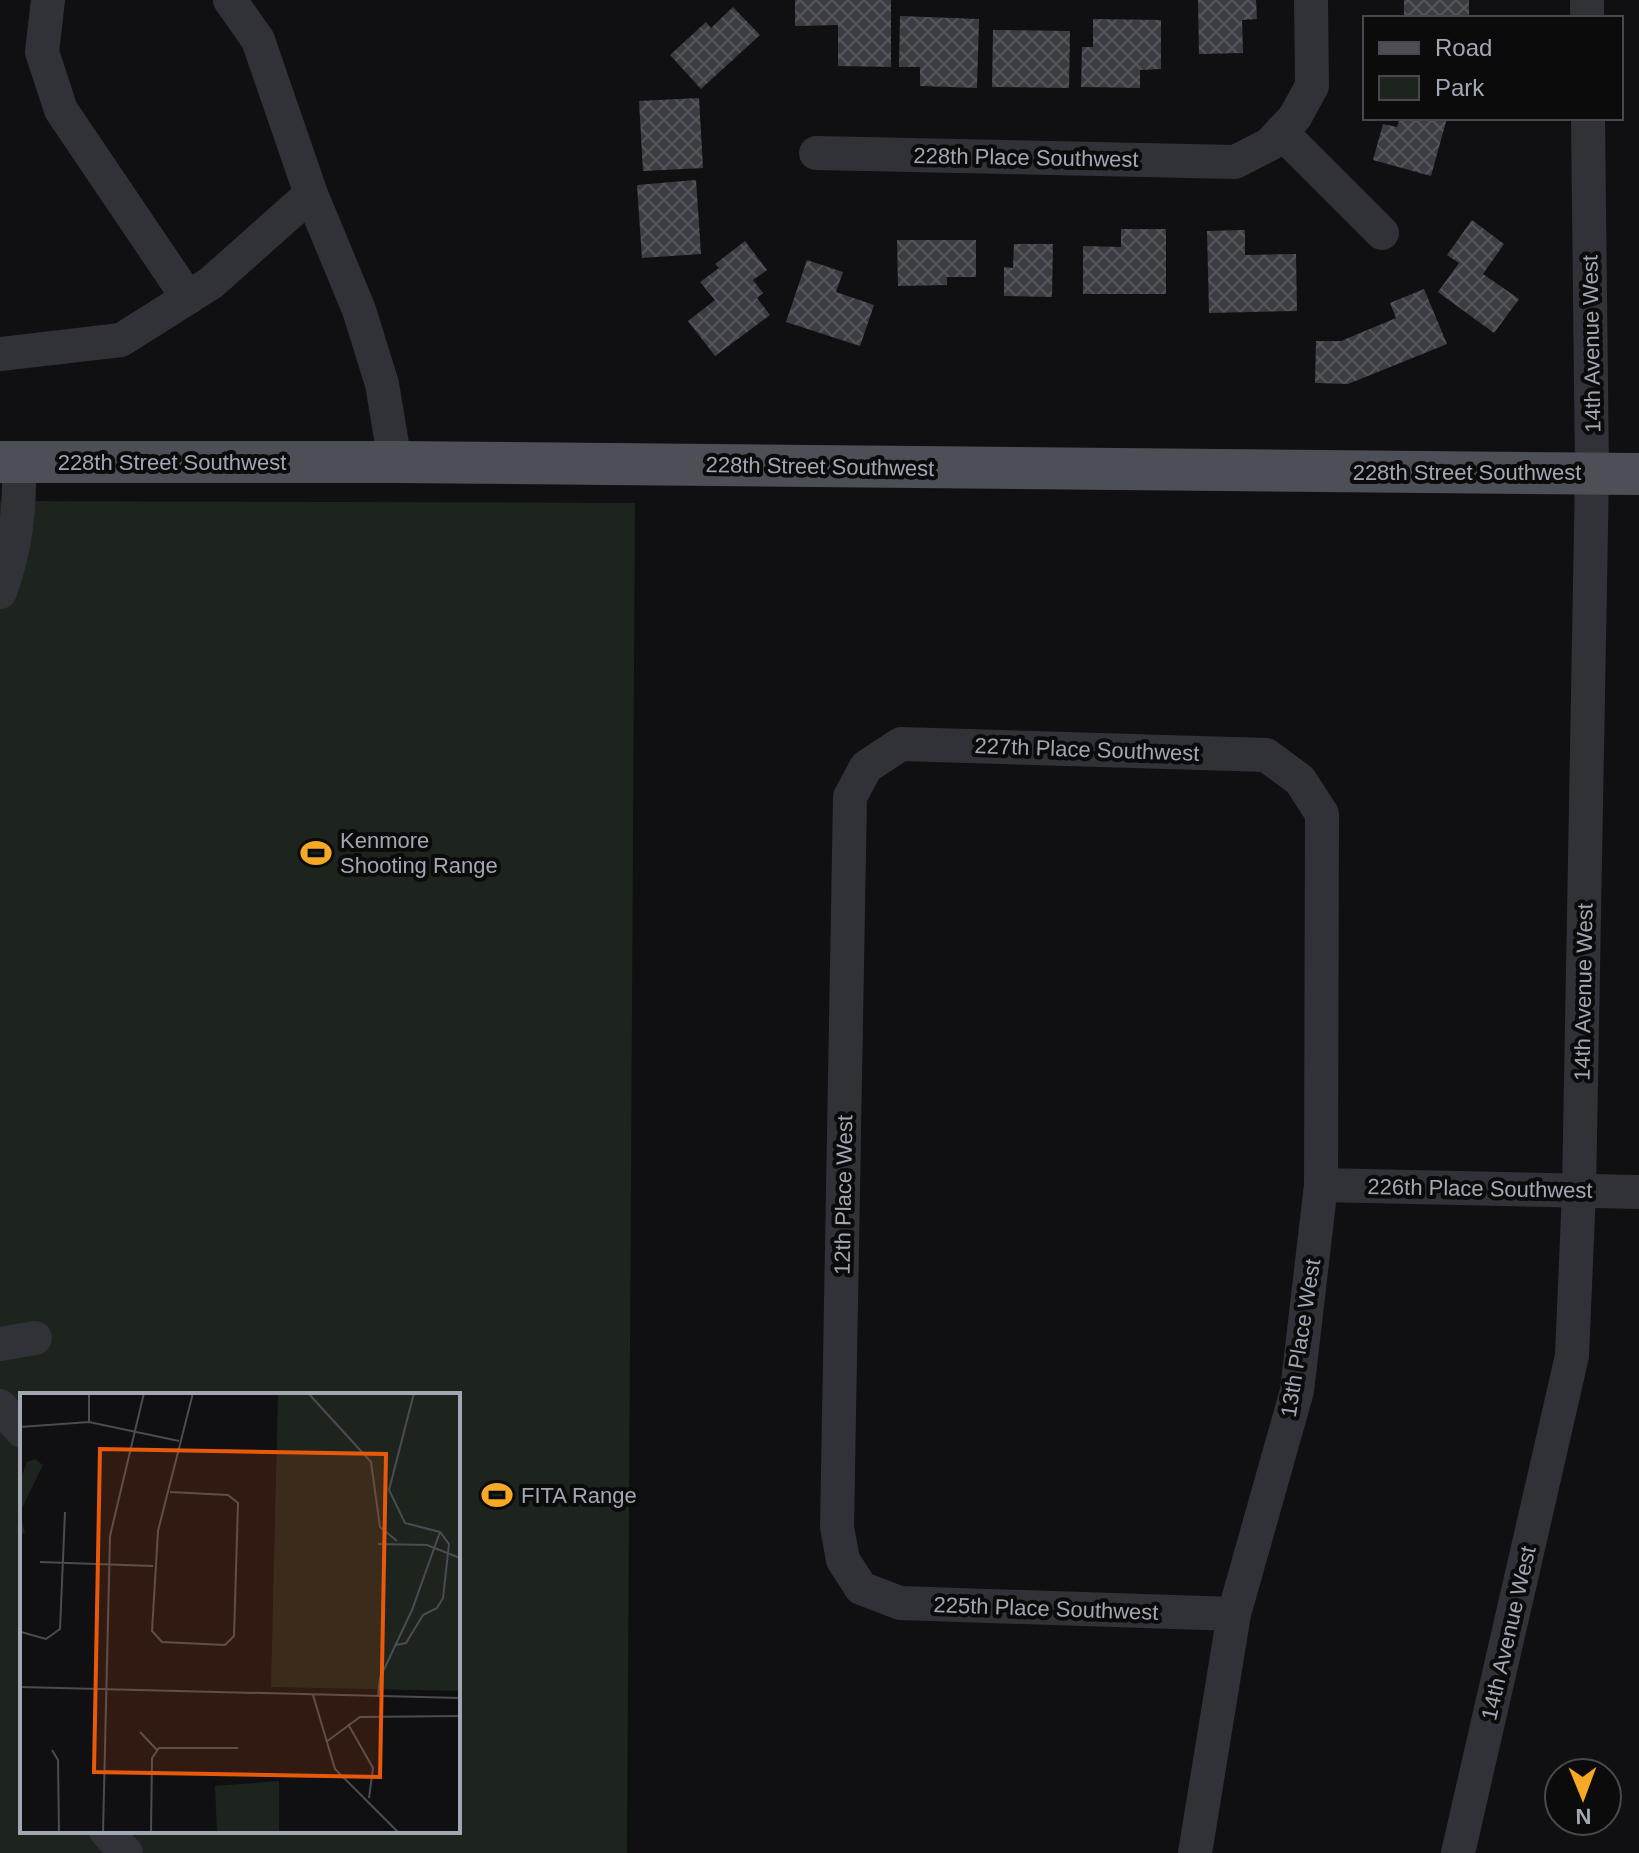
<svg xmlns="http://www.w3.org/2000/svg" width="1639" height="1853" viewBox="0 0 1639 1853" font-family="Arial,sans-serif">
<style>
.park{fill:#1c241d;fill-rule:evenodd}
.building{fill:url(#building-cross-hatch)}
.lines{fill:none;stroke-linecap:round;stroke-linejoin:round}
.minor{stroke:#313237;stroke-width:34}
.major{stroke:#4d4f56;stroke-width:42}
.labels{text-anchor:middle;stroke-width:8;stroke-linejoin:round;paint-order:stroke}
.street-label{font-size:22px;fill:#a1a7b3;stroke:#0b0b0c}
.poi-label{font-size:22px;fill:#a1a7b3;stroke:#0b0b0c;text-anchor:start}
.inset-road{fill:none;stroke:#4a4c52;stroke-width:2}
.view{fill:#e8590c;fill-opacity:0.15;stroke:#e8590c;stroke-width:4}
.inset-edge{fill:none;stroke:#a1a7b3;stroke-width:4}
</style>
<defs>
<pattern id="building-cross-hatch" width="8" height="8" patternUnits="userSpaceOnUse" patternTransform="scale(2)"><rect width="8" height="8" fill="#3c3d42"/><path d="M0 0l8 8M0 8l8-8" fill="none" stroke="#55565b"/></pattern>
</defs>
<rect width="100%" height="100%" fill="#101012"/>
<!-- park -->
<path class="park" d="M0 501 635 503 627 1853H0ZM22 1395H458V1831H22Z"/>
<!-- building -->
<g class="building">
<polygon points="795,0 891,0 891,67 838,66 838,25 795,26"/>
<polygon points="1198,0 1256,0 1257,19 1242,20 1243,53 1199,54"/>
<rect x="1404" y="0" width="65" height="18"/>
<polygon points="733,7 760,35 701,89 670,55 706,22 711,28"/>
<polygon points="900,16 979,19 977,88 920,86 920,67 899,67"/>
<polygon points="1093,19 1161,20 1161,69 1140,70 1140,88 1081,87 1082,47 1093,47"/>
<polygon points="993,30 1070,31 1069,88 992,87"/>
<polygon points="699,98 703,168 643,171 639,101"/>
<polygon points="1400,118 1447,118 1431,176 1373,160 1383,124 1397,127"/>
<polygon points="696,180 701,254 642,258 637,185"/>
<polygon points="1472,220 1504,244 1483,274 1519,299 1494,333 1438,292 1459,263 1447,255"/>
<polygon points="1121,229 1166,229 1166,294 1083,294 1083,246 1121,247"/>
<polygon points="1245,230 1245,255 1296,254 1297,311 1209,313 1207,231"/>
<polygon points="897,240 976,240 976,277 947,277 947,285 898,286"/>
<polygon points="745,241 767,270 753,280 763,293 757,298 770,315 715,356 688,321 715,300 700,282 719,268 715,264"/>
<polygon points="1014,244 1053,244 1052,297 1004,296 1004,267 1013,268"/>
<polygon points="807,260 843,272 836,292 874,305 860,346 786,322"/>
<polygon points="1424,289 1447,344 1348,384 1315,383 1316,341 1341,341 1396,318 1390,303"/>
</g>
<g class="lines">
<!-- minor -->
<g class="minor">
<polyline points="48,0 42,52 61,110 188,298"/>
<polyline points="230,0 258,40 311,194 359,310 382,384 395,462"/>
<polyline points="1587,0 1587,18"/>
<polyline points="1281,132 1382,233"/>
<polyline points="816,153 1235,162 1270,144 1295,117 1312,86 1311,0"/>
<polyline points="0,354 121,340 211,283 311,194"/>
<path d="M0 592C16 548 20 509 19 463"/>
<polyline points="1321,1185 1639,1192"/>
<polyline points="0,1344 35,1338"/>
<polyline points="0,1406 22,1431"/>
<polyline points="106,1831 126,1853"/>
<polyline points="1195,1853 1234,1614 1297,1391 1321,1185 1322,814 1300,780 1266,755 901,744 866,767 850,797 837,1527 843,1560 861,1588 900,1603 1234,1614"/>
<polyline points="1458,1853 1572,1356 1579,1191 1592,473 1588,118"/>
</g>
<!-- major -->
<polyline class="major" points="0,462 395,462 1639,474"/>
</g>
<!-- icons -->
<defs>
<g id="stadium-bare" transform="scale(2.4)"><path d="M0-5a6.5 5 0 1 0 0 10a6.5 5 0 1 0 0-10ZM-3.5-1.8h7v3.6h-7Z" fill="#f5a925" stroke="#0b0b0c" stroke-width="2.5" paint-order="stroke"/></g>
</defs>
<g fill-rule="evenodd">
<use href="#stadium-bare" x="316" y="853"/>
<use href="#stadium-bare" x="497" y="1495"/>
</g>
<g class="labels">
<!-- street labels -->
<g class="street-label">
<text transform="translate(1026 157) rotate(1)" y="8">228th Place Southwest</text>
<text transform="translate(1591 344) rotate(-91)" y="8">14th Avenue West</text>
<text x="172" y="470">228th Street Southwest</text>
<text transform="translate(820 466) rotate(1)" y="8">228th Street Southwest</text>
<text x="1467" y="480">228th Street Southwest</text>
<text transform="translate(1087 749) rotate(2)" y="8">227th Place Southwest</text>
<text transform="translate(1583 992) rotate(-89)" y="8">14th Avenue West</text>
<text transform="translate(1480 1188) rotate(1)" y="8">226th Place Southwest</text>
<text transform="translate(843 1195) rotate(-89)" y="8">12th Place West</text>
<text transform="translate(1300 1338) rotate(-81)" y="8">13th Place West</text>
<text transform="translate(1046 1608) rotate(2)" y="8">225th Place Southwest</text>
<text transform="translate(1508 1633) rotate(-77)" y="8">14th Avenue West</text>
</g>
<!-- poi labels -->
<g class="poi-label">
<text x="340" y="848">Kenmore<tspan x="340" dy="25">Shooting Range</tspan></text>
<text x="521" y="1503">FITA Range</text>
</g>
</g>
<!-- overview -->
<g transform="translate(20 1393)">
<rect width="440" height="440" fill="#101012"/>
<path d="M15 66 23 72 0 119 5 140 0 142V87L7 69ZM259 388V440H197L195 393Z" fill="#1c241d"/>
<path d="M258 0H440V298L251 294Z" fill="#1c241d"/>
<path class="inset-road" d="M69 0V29M288 0 351 69 360 134 377 148M0 34 69 29 159 48M150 99 208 102 218 110 214 243 205 252 142 249 132 238 138 138 173 0M358 151 407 152 440 165M20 169 133 173M1 239 26 246 40 236 45 119M376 252 386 250 403 222 417 215 423 205 429 151 420 139 385 130 369 97 394 0M0 294 440 305M293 302 315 376 379 440M358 303 360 285 392 217 420 139M328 331 353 375 349 405M120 339 137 357M306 349 340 324 440 323M32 357 38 367 39 440M83 440 90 143 124 0M131 440 132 365 139 355H218"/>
<path class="view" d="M80 56 366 61 360 384 74 379Z"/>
<rect width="440" height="440" class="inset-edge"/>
</g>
<!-- legend -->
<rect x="1363" y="16" width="260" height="104" fill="#0b0b0c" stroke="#47494f" stroke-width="2"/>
<rect x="1379" y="42" width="40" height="12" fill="#4d4f56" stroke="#47494f" stroke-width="2"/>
<text x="1435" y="56" font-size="24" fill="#a1a7b3">Road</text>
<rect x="1379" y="76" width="40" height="24" fill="#1c241d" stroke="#47494f" stroke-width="2"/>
<text x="1435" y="96" font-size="24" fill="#a1a7b3">Park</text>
<!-- north arrow -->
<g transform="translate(1583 1797) rotate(179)"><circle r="38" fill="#0b0b0c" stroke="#47494f" stroke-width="2"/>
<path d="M0-6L14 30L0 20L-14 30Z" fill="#f5a925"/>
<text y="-12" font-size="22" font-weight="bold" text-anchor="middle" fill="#a1a7b3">N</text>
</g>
</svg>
